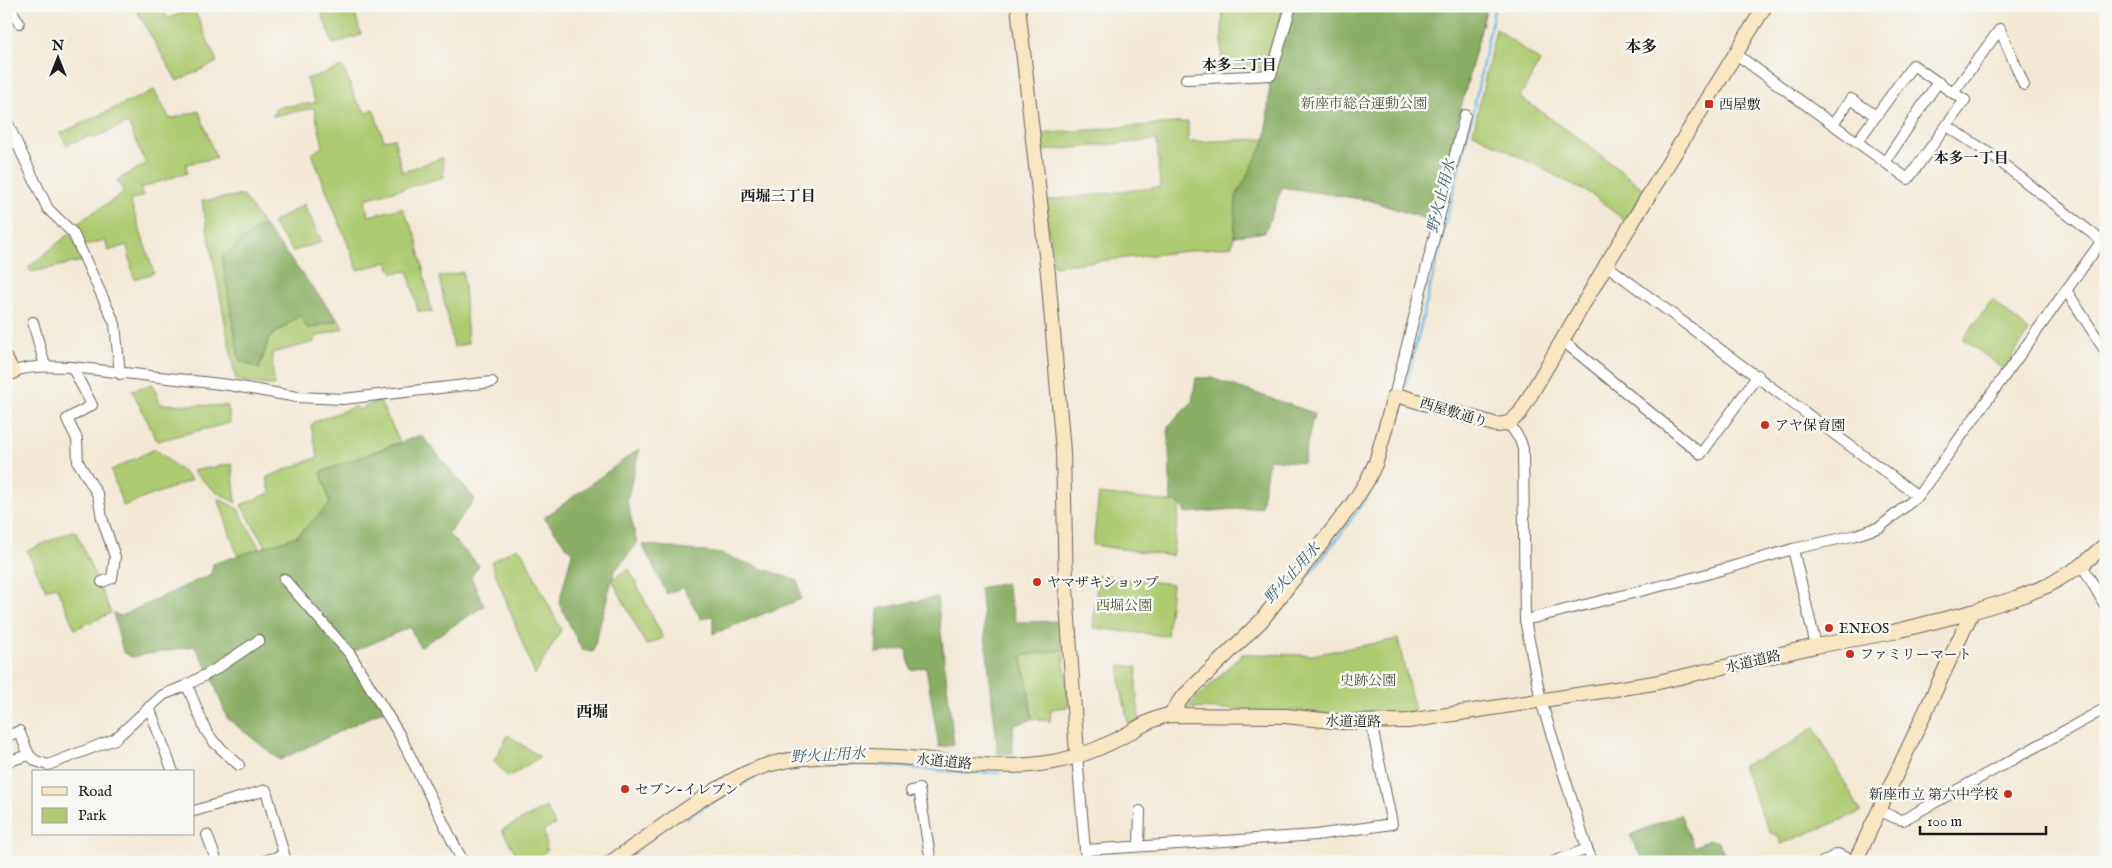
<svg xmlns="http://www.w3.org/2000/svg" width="2112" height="868" viewBox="0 0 2112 868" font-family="'IM FELL English','Noto Serif JP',serif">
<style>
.green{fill:#aeca71;stroke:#657346}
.forest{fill:#8aae63;stroke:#536540}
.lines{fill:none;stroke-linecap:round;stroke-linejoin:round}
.stream{stroke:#6dbce7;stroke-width:2.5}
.street-casing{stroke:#67635d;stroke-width:12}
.secondary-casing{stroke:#67635d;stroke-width:16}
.street{stroke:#fff;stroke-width:10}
.secondary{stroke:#f9e7c3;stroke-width:14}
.poi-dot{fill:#c8321e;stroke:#f6f6f2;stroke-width:2}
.labels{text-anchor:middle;stroke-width:5;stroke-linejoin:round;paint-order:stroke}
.park-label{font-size:14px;fill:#4f593a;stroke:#f6f6f2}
.poi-label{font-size:14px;fill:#1c1c1c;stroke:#f6f6f2;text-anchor:start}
.street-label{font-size:14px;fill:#1c1c1c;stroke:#f6f6f2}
.neighbourhood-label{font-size:15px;font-weight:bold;fill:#1c1c1c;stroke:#f6f6f2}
.water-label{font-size:15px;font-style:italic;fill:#3c5c6d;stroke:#f6f6f2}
.quarter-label{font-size:16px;font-weight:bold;fill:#1c1c1c;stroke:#f6f6f2}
</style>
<rect width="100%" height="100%" fill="#f6f6f2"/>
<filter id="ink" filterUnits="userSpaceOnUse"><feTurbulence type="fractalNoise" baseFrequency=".02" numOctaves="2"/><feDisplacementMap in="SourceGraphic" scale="10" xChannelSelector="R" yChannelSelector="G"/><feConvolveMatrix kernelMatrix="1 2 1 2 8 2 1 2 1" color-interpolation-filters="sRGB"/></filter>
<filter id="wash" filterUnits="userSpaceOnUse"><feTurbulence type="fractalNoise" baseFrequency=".0096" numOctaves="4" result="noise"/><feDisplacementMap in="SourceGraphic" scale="20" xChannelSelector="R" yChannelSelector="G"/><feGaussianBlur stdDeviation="1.12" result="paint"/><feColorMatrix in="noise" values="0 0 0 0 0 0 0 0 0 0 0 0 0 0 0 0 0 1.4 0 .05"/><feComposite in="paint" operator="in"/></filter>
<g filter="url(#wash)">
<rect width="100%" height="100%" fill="#f3e8d5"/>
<!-- green -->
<g class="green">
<polygon points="134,6 162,6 168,19 193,7 217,62 177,81"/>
<polygon points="319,6 353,6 361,35 333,44"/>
<polygon points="1223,6 1487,6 1432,221 1369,200 1282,187 1265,232 1234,236 1232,246 1054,266 1044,201 1160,187 1157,140 1041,151 1039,134 1188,122 1188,142 1266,139 1271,69 1221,69"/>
<polygon points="1496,29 1540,61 1520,97 1584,142 1645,190 1625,221 1593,195 1473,133"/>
<polygon points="343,67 356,100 366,113 373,109 384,140 394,138 402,172 442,158 444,177 365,199 368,216 402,208 416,236 432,312 418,311 408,271 393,273 387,262 358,270 312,154 323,146 314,108 272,116 277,107 316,103 306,79"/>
<polygon points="154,90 170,119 199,111 216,158 186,164 187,173 140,188 143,196 130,200 154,273 134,279 127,245 108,251 105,240 83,246 73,228 86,217 124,193 117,180 146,164 128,123 93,138 90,136 66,145 61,133"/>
<polygon points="243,195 263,224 222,257 259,369 269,338 301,314 308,329 338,320 344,328 316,337 315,342 272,353 274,386 236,380 202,201"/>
<polygon points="304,204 322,242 293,251 272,223"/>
<polygon points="70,233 83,261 31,272 29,267"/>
<polygon points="463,272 468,343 454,347 439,277"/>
<polygon points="1992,300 2029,331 2004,369 1963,339"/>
<polygon points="153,384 160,404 228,406 230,423 157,441 132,390"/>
<polygon points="379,400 400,442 321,472 330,503 297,536 266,547 241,505 270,493 267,477 318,457 311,426 314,422 356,406 358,410"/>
<polygon points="155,449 192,480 123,506 111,470"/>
<polygon points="232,464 236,503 215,491 192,471"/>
<polygon points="1099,494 1180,503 1172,556 1093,545"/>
<polygon points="218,498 238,509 260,549 238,557"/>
<polygon points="72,531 76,532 111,613 75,629 56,586 46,590 27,551"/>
<polygon points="516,548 522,551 561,630 535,675 491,562"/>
<polygon points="629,569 663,638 646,645 612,579"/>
<polygon points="1098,575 1172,584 1167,636 1093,628"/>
<polygon points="1398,639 1415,712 1337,715 1291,711 1187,708 1242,654 1312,655"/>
<polygon points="1063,650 1069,707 1051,709 1050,721 1032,719 1028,686 1021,656"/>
<polygon points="1120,665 1137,667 1136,686 1139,721 1132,724 1128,722 1120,684"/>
<polygon points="1814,727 1861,812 1781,844 1778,835 1770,833 1742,766 1786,747"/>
<polygon points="508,735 540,757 508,777 494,761"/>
<polygon points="546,807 555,825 544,830 547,851 529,862 521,862 502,830"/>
</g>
<!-- forest -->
<g class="forest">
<polygon points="1283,6 1487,6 1432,221 1369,200 1282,187 1265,232 1234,236 1236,197 1266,139 1271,69"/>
<polygon points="263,224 338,320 308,329 300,315 269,338 259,369 239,360 222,257"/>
<polygon points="1196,378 1211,378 1314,413 1303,463 1269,459 1261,507 1185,513 1180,503 1171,502 1168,426 1192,402"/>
<polygon points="421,435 475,499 448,534 479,565 471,577 484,606 420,647 410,627 350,653 384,710 280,760 227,718 210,672 194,646 132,657 123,652 113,613 121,616 211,574 213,564 297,536 330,503 321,472"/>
<polygon points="640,448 627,500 637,544 614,572 593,652 582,650 559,603 572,553 544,518"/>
<polygon points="642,544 721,554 798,581 801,599 713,634 713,616 701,619 683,587 667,594"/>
<polygon points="1006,583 1016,622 1063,621 1063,650 1021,656 1028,686 1032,719 1013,726 1013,753 998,754 980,588"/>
<polygon points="937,597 954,745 939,747 926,667 911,670 906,649 876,653 878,609"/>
<polygon points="1680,814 1694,847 1709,840 1719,842 1728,862 1643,862 1630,835"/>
</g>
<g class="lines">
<!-- stream -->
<g class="stream">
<polyline points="1405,390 1472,116 1495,6"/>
<polyline points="1388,444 1401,404"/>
<path d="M1282 605C1305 580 1326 554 1346 527 1360 507 1376 487 1382 463"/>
<polyline points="686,818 758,775 789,767 865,764 961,772 1000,773"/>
</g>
</g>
</g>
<g filter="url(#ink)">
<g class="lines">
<!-- street casing -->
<g class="street-casing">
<g id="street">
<polyline points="9,6 19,23"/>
<polyline points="1736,54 1908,179 1965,100 1953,93 2000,29 2024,85"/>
<polyline points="1186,79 1271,75 1291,6"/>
<polyline points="6,120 48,209 73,233 115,324 120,374"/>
<polyline points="1833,124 1851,99 1876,116"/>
<polyline points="1947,126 1990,154 2102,241"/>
<polyline points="1857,142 1913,65 1953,93"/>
<polyline points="1885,162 1938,82"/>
<polyline points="1606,265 1918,496"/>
<polyline points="2066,290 2106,352"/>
<polyline points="33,322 45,366"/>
<polyline points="1563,341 1701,454 1758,375"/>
<polyline points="72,367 92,405 67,419 77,439 78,462 98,495 102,518 115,557 112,578 102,582"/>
<path d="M6 374C28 365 49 366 72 367L229 385 297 397 343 399 492 382"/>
<polyline points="1394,397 1465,115"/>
<polyline points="1509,423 1520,440 1523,449 1525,620 1541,701 1587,849 1593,862"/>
<polyline points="1793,549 1816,646"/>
<polyline points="2082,565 2106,607"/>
<polyline points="284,579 350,654 399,734 463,862"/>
<polyline points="1525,620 1700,576 1793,549 1856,535 1880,527 1918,496 2106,235"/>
<polyline points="187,685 206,731 215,743 239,765"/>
<polyline points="149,707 173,772"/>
<polyline points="6,737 19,731 29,755"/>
<polyline points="1077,755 1086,862"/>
<polyline points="6,762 29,755 36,761 48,765 115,739 163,695 187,685 216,669 259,640"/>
<polyline points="911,791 919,789 931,862"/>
<polyline points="1879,810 1895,818 1903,820 2106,708"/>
<polyline points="194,811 266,790 286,862"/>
<polyline points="207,835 217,862"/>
<polyline points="1139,846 1140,811"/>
<polyline points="1085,850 1316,835 1392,824 1371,722"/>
<polyline points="6,854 9,862"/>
<polyline points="261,862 284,855"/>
<polyline points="1553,862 1587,849"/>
<polyline points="1823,862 1838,854 1855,861"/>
</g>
</g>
<!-- secondary casing -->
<g class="secondary-casing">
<g id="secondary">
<polyline points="1018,6 1048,273 1063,452 1066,588 1077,755"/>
<polyline points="6,360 13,372"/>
<polyline points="1170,715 1181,699 1261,621 1353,503 1367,481 1376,462 1394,397 1400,396 1497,425 1509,423 1520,413 1606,265 1765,6"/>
<path d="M611 862C644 840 675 816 708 795 722 787 736 777 751 771 792 753 852 755 897 757 944 760 993 770 1040 764 1066 761 1093 752 1116 740 1134 731 1150 718 1170 715L1285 716 1342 722 1408 721 1654 683 1816 646 1893 632 1972 612 2019 597 2049 585 2082 565 2106 544"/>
<polyline points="1855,862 1972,612"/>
</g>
</g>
<!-- street -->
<use href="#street" class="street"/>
<!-- secondary -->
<use href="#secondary" class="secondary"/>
</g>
</g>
<!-- markers -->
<g class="poi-dot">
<rect x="1704" y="99" width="10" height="10" rx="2.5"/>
<circle cx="1765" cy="425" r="5"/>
<circle cx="1037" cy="582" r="5"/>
<circle cx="1829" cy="628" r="5"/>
<circle cx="1850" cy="654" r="5"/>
<circle cx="625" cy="789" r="5"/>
<circle cx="2008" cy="794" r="5"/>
</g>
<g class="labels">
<!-- park labels -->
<g class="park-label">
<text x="1364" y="108">新座市総合運動公園</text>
<text x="1124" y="610">西堀公園</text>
<text x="1368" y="685">史跡公園</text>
</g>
<!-- poi labels -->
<g class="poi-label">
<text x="1719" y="109">西屋敷</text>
<text x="1775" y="430">アヤ保育園</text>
<text x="1047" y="587">ヤマザキショップ</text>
<text x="1839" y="633">ENEOS</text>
<text x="1860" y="659">ファミリーマート</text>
<text x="635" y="794">セブン-イレブン</text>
<text x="1998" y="799" text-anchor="end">新座市立 第六中学校</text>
</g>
<!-- street labels -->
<g class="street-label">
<text transform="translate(1454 412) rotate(17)" y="5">西屋敷通り</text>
<text transform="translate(1753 661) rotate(-13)" y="5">水道道路</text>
<text transform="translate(1353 721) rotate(1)" y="5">水道道路</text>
<text transform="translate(944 761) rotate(5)" y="5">水道道路</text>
</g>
<!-- neighbourhood labels -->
<g class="neighbourhood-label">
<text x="1239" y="70">本多二丁目</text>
<text x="1971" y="163">本多一丁目</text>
<text x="778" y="201">西堀三丁目</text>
</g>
<!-- water labels -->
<g class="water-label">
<text transform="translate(1441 196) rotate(-76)" y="5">野火止用水</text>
<text transform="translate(1292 573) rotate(-48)" y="5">野火止用水</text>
<text transform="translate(828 755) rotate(-3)" y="5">野火止用水</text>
</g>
<!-- quarter labels -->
<g class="quarter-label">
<text x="1641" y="52">本多</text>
<text x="592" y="717">西堀</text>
</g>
</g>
<!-- margin -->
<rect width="2112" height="868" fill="none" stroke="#f6f6f2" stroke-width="25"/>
<!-- legend -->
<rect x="32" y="770" width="162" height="65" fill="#f6f6f2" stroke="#9f9f9c"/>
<rect x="42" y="787" width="25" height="8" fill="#f9e7c3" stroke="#9f9f9c"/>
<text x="78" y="796" font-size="15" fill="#1c1c1c">Road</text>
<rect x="42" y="808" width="25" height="15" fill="#aeca71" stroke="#9f9f9c"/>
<text x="78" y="820" font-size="15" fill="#1c1c1c">Park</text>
<!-- north arrow -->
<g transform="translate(58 58)" stroke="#f6f6f2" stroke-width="4" paint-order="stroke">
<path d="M0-4L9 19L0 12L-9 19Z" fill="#1c1c1c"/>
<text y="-8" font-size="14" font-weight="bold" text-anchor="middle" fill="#1c1c1c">N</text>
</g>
<!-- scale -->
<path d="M1920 826v8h126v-8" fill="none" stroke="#1c1c1c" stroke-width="2.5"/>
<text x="1927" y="826" font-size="15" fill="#1c1c1c" stroke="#f6f6f2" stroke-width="4" paint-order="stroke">100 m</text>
</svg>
